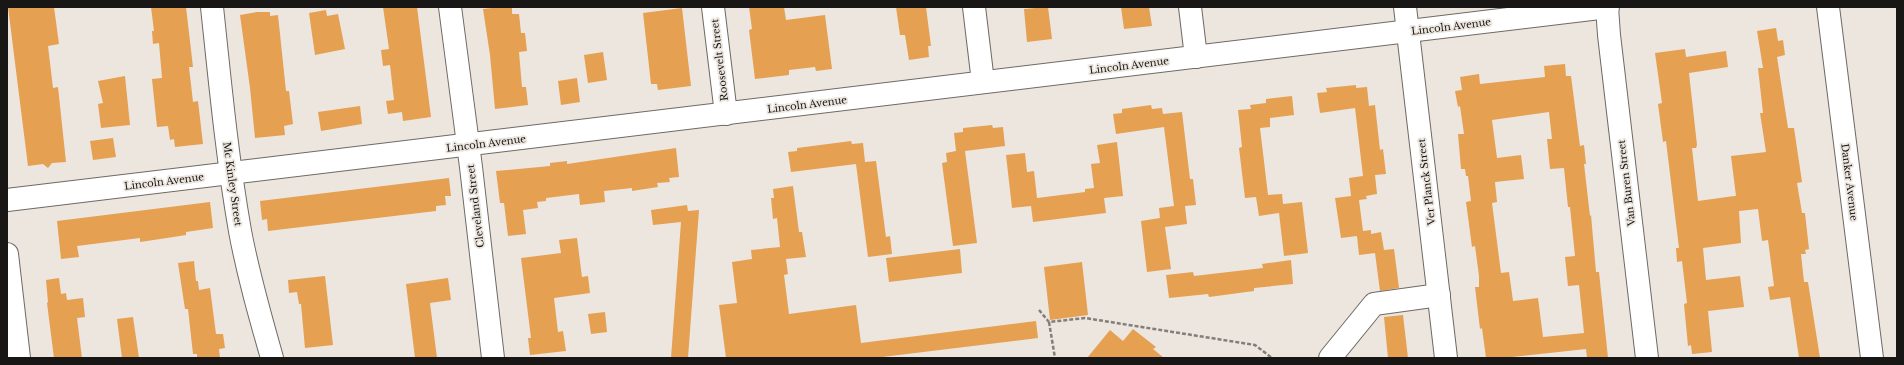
<svg xmlns="http://www.w3.org/2000/svg" width="1904" height="365" viewBox="0 0 1904 365" font-family="'Libre Baskerville',serif">
<style>
.building{fill:#e5a052;fill-rule:evenodd}
.lines{fill:none;stroke-linecap:round;stroke-linejoin:round}
.minor-casing{stroke:#6f6963;stroke-width:24}
.path{stroke:#827e79;stroke-width:2.5;stroke-dasharray:4 2;stroke-linecap:butt}
.minor{stroke:#fff;stroke-width:22}
.labels{text-anchor:middle;stroke-width:3.5;stroke-linejoin:round;paint-order:stroke}
.street-label{font-size:10px;fill:#191715;stroke:#ece6df}
</style>
<rect width="100%" height="100%" fill="#ece6df"/>
<!-- building -->
<g class="building">
<polygon points="8,7 54,7 59,44 48,46 53,88 58,87 66,162 52,163 48,168 43,164 28,166"/>
<polygon points="151,7 186,7 193,67 189,67 193,102 198,101 203,144 175,147 174,139 170,140 168,126 157,127 152,79 162,78 159,43 153,44 152,31 154,31"/>
<polygon points="383,7 417,7 431,117 403,121 402,112 388,114 386,101 394,100 390,65 383,66 381,50 389,49"/>
<polygon points="501,7 512,7 512,14 519,14 521,33 525,33 527,51 519,52 522,87 526,87 528,105 495,109 490,55 483,9"/>
<polygon points="749,7 784,7 786,20 825,15 832,69 816,71 815,67 789,70 789,75 755,79 749,30 752,29"/>
<polygon points="896,7 926,7 931,46 928,46 929,57 909,60 905,35 900,35"/>
<polygon points="1048,7 1052,39 1027,42 1024,9"/>
<polygon points="1121,7 1149,7 1152,26 1124,29"/>
<polygon points="682,8 691,86 658,90 657,84 651,84 643,13"/>
<polygon points="326,10 327,16 338,14 345,49 315,55 309,13"/>
<polygon points="257,12 270,12 270,16 278,15 286,91 289,91 293,124 284,126 285,135 255,138 250,88 240,15"/>
<polygon points="1776,28 1778,41 1783,40 1785,55 1777,57 1788,128 1794,128 1802,182 1797,183 1802,213 1805,213 1809,249 1805,250 1806,254 1801,254 1804,282 1808,282 1820,358 1799,358 1790,297 1770,300 1768,287 1774,286 1768,240 1762,241 1758,209 1739,211 1741,243 1703,248 1706,280 1740,276 1744,307 1708,311 1712,352 1692,354 1691,345 1688,346 1684,304 1687,303 1682,261 1677,262 1676,248 1679,248 1666,141 1663,142 1658,104 1662,103 1655,53 1685,49 1686,57 1726,51 1728,67 1689,73 1697,145 1696,148 1692,148 1698,201 1734,196 1736,196 1731,156 1766,152 1760,113 1763,113 1758,68 1763,68 1757,31"/>
<polygon points="603,52 607,80 588,83 584,55"/>
<path d="M1565 64 1566 76H1571L1580 146 1584 145 1586 164H1584L1590 216 1591 215 1596 272H1599L1608 358H1587L1586 349 1502 358H1486L1482 328 1480 329 1475 287H1479V276L1475 246 1472 247 1466 202 1471 201 1468 176H1466L1465 169H1461L1458 134H1464L1460 106 1458 107 1455 91 1462 90 1460 77 1479 74 1480 84 1545 77 1544 66ZM1549 112 1552 139H1547L1550 169 1564 168 1568 207H1570L1575 256 1565 257 1568 286 1579 285 1584 333 1543 337 1538 298 1513 301 1509 272 1501 273 1492 203 1497 202 1495 182 1524 179 1521 155 1497 158 1492 120Z"/>
<polygon points="125,76 130,125 101,128 98,104 103,103 98,81"/>
<polygon points="577,78 580,102 561,105 558,81"/>
<polygon points="1356,85 1356,88 1367,87 1369,106 1375,105 1380,150 1383,149 1386,174 1375,175 1377,194 1366,196 1367,199 1359,200 1363,231 1371,230 1371,234 1381,232 1384,250 1394,249 1399,288 1380,291 1375,253 1359,255 1357,236 1341,238 1335,198 1351,196 1349,178 1363,176 1355,108 1320,113 1317,93 1327,92 1326,88"/>
<polygon points="1292,96 1294,115 1270,118 1270,127 1260,128 1268,195 1282,194 1283,204 1302,202 1308,253 1284,256 1279,213 1259,216 1256,197 1245,198 1239,148 1242,147 1238,110 1251,109 1250,105 1266,103 1266,99"/>
<polygon points="1151,105 1152,109 1162,108 1163,114 1182,112 1190,179 1193,179 1196,205 1185,206 1187,224 1165,227 1171,269 1147,272 1141,221 1160,218 1159,208 1174,206 1164,127 1116,134 1113,114 1122,113 1122,109"/>
<polygon points="360,106 362,124 321,131 318,112"/>
<polygon points="992,125 993,128 1003,127 1005,146 965,151 977,243 953,246 942,163 947,162 946,153 956,151 954,133 963,132 963,128"/>
<polygon points="113,138 116,157 93,160 90,141"/>
<polygon points="851,141 852,144 863,143 865,162 876,161 886,237 890,236 892,254 868,257 856,164 791,172 788,152 797,151 797,148"/>
<polygon points="1117,142 1123,196 1104,198 1106,213 1033,222 1031,206 1012,208 1006,155 1025,153 1027,172 1034,171 1037,198 1085,192 1085,189 1094,188 1091,164 1100,163 1097,145"/>
<polygon points="676,148 679,177 669,178 670,182 657,183 658,187 632,191 632,188 604,191 605,202 580,205 579,194 546,198 546,201 537,202 538,208 523,210 526,234 508,236 504,203 500,203 496,171 550,166 550,163 567,161 567,164"/>
<polygon points="449,178 451,196 445,196 446,205 436,206 436,211 268,231 267,219 262,220 260,201"/>
<polygon points="793,186 799,232 802,232 806,257 786,259 788,274 784,275 789,314 856,305 861,343 1036,321 1038,338 874,358 726,358 719,305 737,303 732,262 752,259 751,250 780,247 777,218 773,219 771,198 774,198 773,189"/>
<polygon points="210,202 213,228 186,232 186,235 167,238 140,242 140,238 77,246 79,257 61,259 57,221"/>
<polygon points="687,205 688,211 699,210 688,358 671,358 681,222 653,225 651,210"/>
<polygon points="577,238 582,277 588,276 590,293 554,298 558,332 563,331 566,351 530,355 528,338 531,338 521,258 561,253 559,240"/>
<polygon points="960,249 962,273 889,282 886,258"/>
<polygon points="1291,260 1293,284 1254,288 1254,291 1209,297 1208,294 1169,298 1166,275 1193,272 1194,276 1263,268 1262,264"/>
<polygon points="194,261 196,281 198,281 199,290 210,288 216,334 223,334 225,348 219,349 220,358 197,358 197,354 193,354 188,309 185,309 178,263"/>
<polygon points="1082,262 1088,315 1050,320 1044,267"/>
<polygon points="325,276 333,345 305,348 301,304 299,304 297,292 289,293 288,280"/>
<polygon points="59,278 61,294 66,293 67,300 83,298 85,317 77,318 82,358 54,358 47,303 48,302 46,280"/>
<polygon points="448,278 451,300 430,303 437,358 415,358 406,284"/>
<polygon points="605,312 607,332 591,334 588,314"/>
<polygon points="1403,315 1408,358 1388,358 1384,317"/>
<polygon points="133,317 139,358 122,358 117,319"/>
<polygon points="1133,329 1156,347 1153,349 1164,358 1087,358 1110,330 1123,341"/>
</g>
<g class="lines">
<!-- minor casing -->
<g class="minor-casing">
<g id="minor">
<path d="M212 7C220 82 227 157 240 231 248 274 260 316 272 358"/>
<polyline points="450,7 471,167 493,358"/>
<polyline points="713,7 726,114"/>
<polyline points="974,7 983,82"/>
<polyline points="1190,7 1196,57"/>
<polyline points="1405,7 1446,358"/>
<polyline points="1607,7 1609,35 1647,358"/>
<polyline points="1828,7 1872,358"/>
<polyline points="7,200 1608,7"/>
<polyline points="7,254 19,358"/>
<polyline points="1330,358 1374,304 1439,295"/>
</g>
</g>
<!-- path -->
<g class="path">
<polyline points="1039,310 1049,322 1085,318 1255,345 1272,358"/>
<polyline points="1049,322 1055,358"/>
</g>
<!-- minor -->
<use href="#minor" class="minor"/>
</g>
<g class="labels">
<!-- street labels -->
<g class="street-label">
<text transform="translate(1451 26) rotate(-7)" y="4">Lincoln Avenue</text>
<text transform="translate(719 60) rotate(-97)" y="4">Roosevelt Street</text>
<text transform="translate(1129 65) rotate(-7)" y="4">Lincoln Avenue</text>
<text transform="translate(807 104) rotate(-7)" y="4">Lincoln Avenue</text>
<text transform="translate(486 143) rotate(-7)" y="4">Lincoln Avenue</text>
<text transform="translate(164 181) rotate(-7)" y="4">Lincoln Avenue</text>
<text transform="translate(1426 182) rotate(-97)" y="4">Ver Planck Street</text>
<text transform="translate(1850 182) rotate(83)" y="4">Danker Avenue</text>
<text transform="translate(1626 183) rotate(-97)" y="4">Van Buren Street</text>
<text transform="translate(233 184) rotate(82)" y="4">Mc Kinley Street</text>
<text transform="translate(475 206) rotate(-97)" y="4">Cleveland Street</text>
</g>
</g>
<!-- border -->
<rect width="1904" height="365" fill="none" stroke="#191715" stroke-width="16"/>
</svg>
